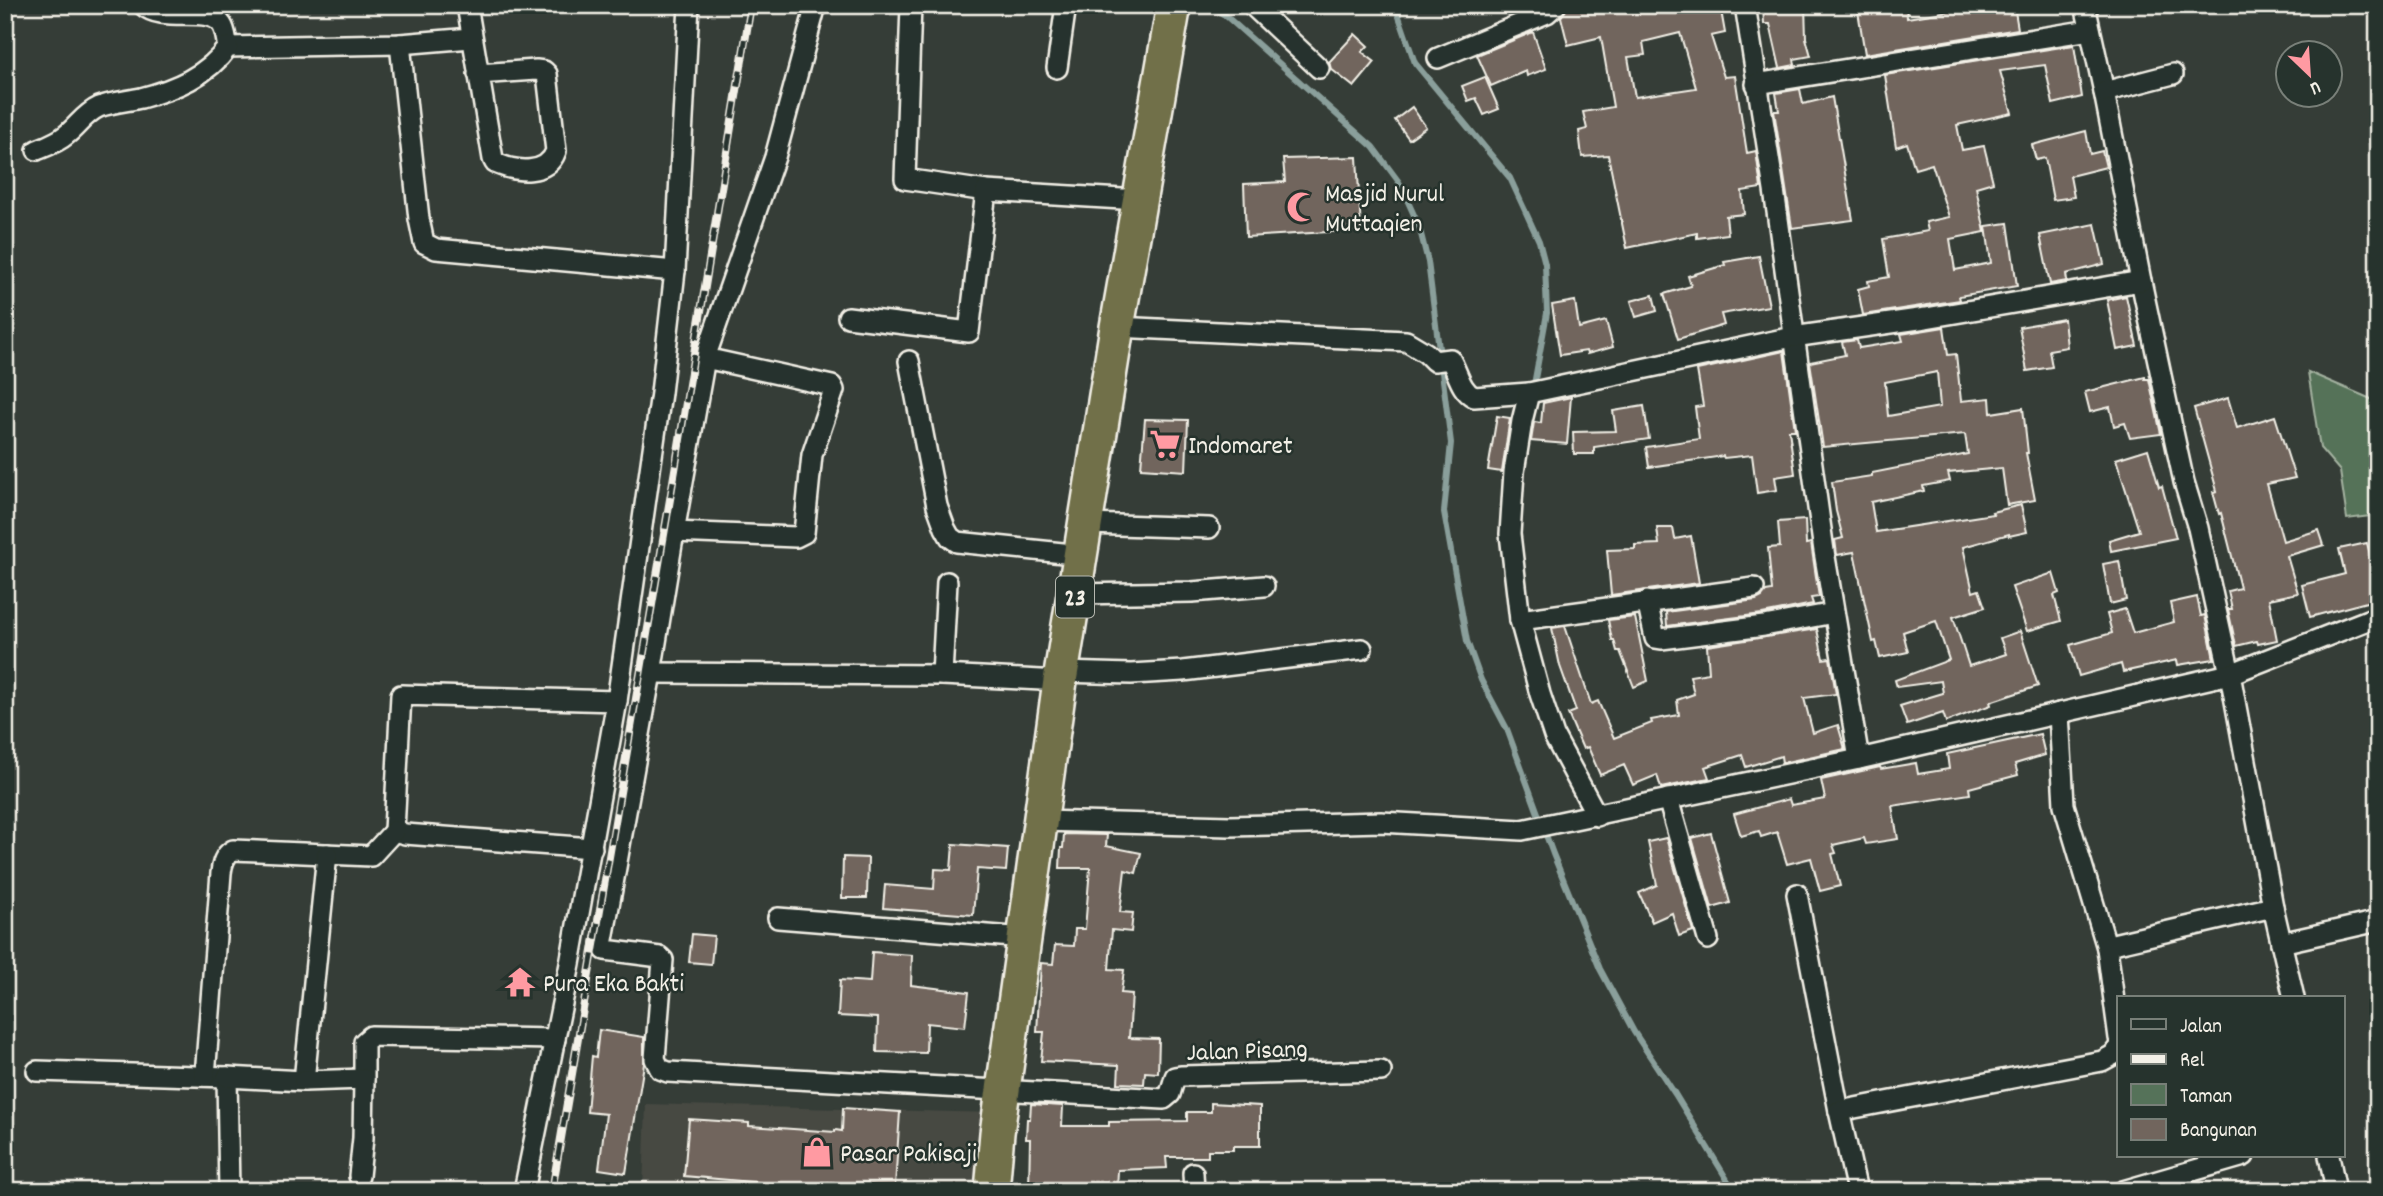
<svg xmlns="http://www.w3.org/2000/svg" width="2383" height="1196" viewBox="0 0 2383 1196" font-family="Dekko,sans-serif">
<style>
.built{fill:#474942}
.green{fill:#557259;stroke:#a4b2a0;stroke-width:2}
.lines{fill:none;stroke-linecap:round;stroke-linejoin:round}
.stream{stroke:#8a9f9b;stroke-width:6}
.building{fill:#71655d;stroke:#f4f1e8;stroke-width:2;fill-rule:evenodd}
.minor-casing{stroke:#f4f1e8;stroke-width:24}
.trunk-casing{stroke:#f4f1e8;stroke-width:38}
.minor{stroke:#26332d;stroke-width:19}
.trunk{stroke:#71704a;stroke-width:33}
.rail-casing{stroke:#f4f1e8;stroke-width:8}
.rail{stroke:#26332d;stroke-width:5;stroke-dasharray:16;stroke-linecap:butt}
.labels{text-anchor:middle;stroke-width:5;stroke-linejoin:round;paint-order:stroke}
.shield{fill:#26332d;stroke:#b6b8b0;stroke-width:2}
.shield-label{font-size:24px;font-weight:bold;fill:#f4f1e8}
.poi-label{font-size:26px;fill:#f4f1e8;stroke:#26332d;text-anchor:start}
.street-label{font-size:26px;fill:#f4f1e8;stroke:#26332d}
</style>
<rect width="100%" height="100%" fill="#353d37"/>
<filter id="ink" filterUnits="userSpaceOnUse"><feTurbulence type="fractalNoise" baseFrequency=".0143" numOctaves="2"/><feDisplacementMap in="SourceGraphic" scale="14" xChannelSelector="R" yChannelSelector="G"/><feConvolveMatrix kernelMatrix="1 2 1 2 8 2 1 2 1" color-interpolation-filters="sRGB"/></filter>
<g filter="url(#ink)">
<!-- built -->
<polygon class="built" points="646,1104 994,1113 987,1191 643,1191"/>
<!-- green -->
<polygon class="green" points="2308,372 2378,402 2378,515 2347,519 2340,471 2320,448"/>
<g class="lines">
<!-- stream -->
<g class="stream">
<polyline points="1210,5 1226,16 1373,147 1399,182 1419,226 1428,262 1451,443 1444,512 1467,641 1481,680 1507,729 1553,854 1600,969 1634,1032 1675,1094 1734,1191"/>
<polyline points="1395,5 1415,63 1510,178 1539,241 1545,264 1547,313 1533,390"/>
</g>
</g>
<!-- building -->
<g class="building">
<path d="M1572 5H1720L1725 33 1711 36 1724 77 1735 76 1747 153 1756 151 1761 188 1742 191 1744 214 1726 216 1728 234 1697 238V233L1627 248 1608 155 1582 157 1579 131 1587 129 1583 112 1613 107 1601 37 1568 45 1561 17 1568 6ZM1680 33 1696 88 1635 97 1628 57 1645 55 1643 42Z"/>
<polygon points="1763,5 1805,5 1806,38 1811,56 1794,59 1795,65 1780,68 1770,24 1764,24"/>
<polygon points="1857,5 1906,5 1907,18 1955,10 1954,5 2014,5 2018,29 1865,54"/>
<polygon points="1533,32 1546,69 1527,76 1526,71 1491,86 1477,55"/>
<polygon points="1355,34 1368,46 1362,52 1375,62 1354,87 1331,69 1329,62"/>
<polygon points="2074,45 2082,97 2053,104 2045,65 2000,71 2012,113 1957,125 1962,150 1984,146 1993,182 1976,187 1985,232 1950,239 1955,270 1991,263 1986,226 2008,223 2017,286 1959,296 1960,300 1863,315 1858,289 1869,286 1868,281 1889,277 1883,239 1928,231 1926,222 1949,217 1932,164 1915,169 1907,143 1896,147 1885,75"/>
<polygon points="1485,77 1499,109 1484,115 1476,98 1468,101 1462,86"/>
<polygon points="1800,89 1803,104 1832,97 1853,220 1792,228 1774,111 1779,111 1776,93"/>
<polygon points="1412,107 1426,127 1409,139 1395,120"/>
<polygon points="2086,131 2090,154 2102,151 2106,167 2070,176 2074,197 2053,200 2045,158 2036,160 2032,145"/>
<polygon points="1357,157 1361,230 1246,237 1244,184 1285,182 1283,159"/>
<polygon points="2095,224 2104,264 2066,274 2067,281 2050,284 2040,235"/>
<polygon points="1759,256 1769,306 1721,314 1724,325 1678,339 1664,294 1691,286 1688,276 1725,265 1724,262"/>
<polygon points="1653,295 1657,311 1636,317 1631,301"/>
<polygon points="2126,296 2137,346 2117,350 2107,300"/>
<polygon points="1575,301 1579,328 1606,321 1613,347 1587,354 1586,351 1560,355 1552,305"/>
<polygon points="2064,319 2067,347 2049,350 2052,367 2027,371 2019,327"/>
<path d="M1944 327 1948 355 1956 354 1961 401 1990 398 1991 413 2023 408 2028 453H2026L2035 500 2007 505 2002 468 1948 473 1950 481 1923 486 1924 491 1871 502 1876 532 1993 514 1992 512 2021 505 2027 532 2009 536V534L1963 547 1973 592 1979 590 1985 607 1953 617 1969 666 2006 654 2000 638 2020 631 2038 686 1990 702 1991 705 1946 722 1943 713 1907 725 1900 706 1943 693 1941 681 1897 687 1895 680 1949 660 1936 621 1903 632 1908 652 1880 658 1876 641 1873 642 1854 552 1837 555 1835 540 1843 538 1836 511 1832 482 1872 476V473L1968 454 1965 434 1823 447 1810 362 1845 355 1842 342 1857 340 1859 348 1903 341 1901 334ZM1937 372 1940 407 1888 416 1885 382Z"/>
<polygon points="1784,351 1795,430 1789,430 1795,474 1775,477 1777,490 1757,493 1752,455 1724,458 1723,456 1649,467 1646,447 1699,439 1695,407 1703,406 1697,370"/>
<polygon points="2145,377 2145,379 2149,379 2161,434 2130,438 2125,423 2114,426 2110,407 2090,412 2085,392"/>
<polygon points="1571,397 1567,444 1531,441 1534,422 1541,423 1543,403"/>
<polygon points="2228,398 2237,428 2275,416 2295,478 2267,484 2283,541 2319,530 2324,545 2287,556 2298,593 2269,599 2277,640 2258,644 2257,641 2236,646 2228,609 2232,609 2228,591 2240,588 2221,513 2219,514 2213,492 2217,491 2194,408"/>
<polygon points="1644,406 1649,439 1594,447 1594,454 1574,454 1573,432 1616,431 1613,411"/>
<polygon points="1497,416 1510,418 1502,472 1488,470"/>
<polygon points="1145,419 1188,420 1186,471 1141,468"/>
<polygon points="2148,449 2159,487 2162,486 2176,538 2111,551 2109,540 2139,531 2116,459"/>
<polygon points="1805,520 1806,544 1811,543 1819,597 1811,598 1813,604 1762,614 1667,626 1666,612 1756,600 1762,597 1766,592 1772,591 1768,548 1780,547 1778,522"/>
<polygon points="1657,528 1673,528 1675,539 1691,536 1699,583 1611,595 1607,550 1635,549 1635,545 1659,544"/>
<polygon points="2367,543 2373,566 2375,565 2378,574 2378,599 2310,617 2302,585 2345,574 2339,549"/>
<polygon points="2119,561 2126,600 2110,604 2103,564"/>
<polygon points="2053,573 2059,593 2054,595 2061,621 2027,631 2012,587"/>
<polygon points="2197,597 2201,616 2205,615 2214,659 2178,665 2177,660 2123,672 2121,664 2079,676 2070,645 2112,633 2107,614 2125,609 2133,633 2174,622 2170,603"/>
<polygon points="1635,617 1648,681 1634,687 1620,651 1617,651 1614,640 1612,640 1608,620"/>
<polygon points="1565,626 1591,704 1598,701 1614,738 1652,723 1651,720 1679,715 1677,700 1694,694 1690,676 1709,673 1707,646 1817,629 1823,659 1830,658 1836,694 1804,698 1813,733 1838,725 1845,749 1782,763 1781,756 1746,767 1742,755 1705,767 1709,778 1661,788 1657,775 1633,785 1624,765 1600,775 1588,747 1583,749 1568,714 1576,711 1560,666 1552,628"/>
<polygon points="2040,734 2045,755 2015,764 2018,775 1969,788 1970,794 1892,806 1898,839 1866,844 1864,838 1833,845 1836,853 1832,854 1840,886 1820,891 1811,858 1787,864 1777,832 1761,837 1759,831 1741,836 1734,814 1789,799 1791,805 1825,799 1821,780 1880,767 1881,769 1916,763 1918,774 1949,769 1947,754"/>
<polygon points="1711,833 1730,903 1712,908 1692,838"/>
<polygon points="1064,834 1107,835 1106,846 1141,853 1136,873 1125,870 1120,912 1133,913 1131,932 1112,930 1109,969 1124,970 1121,993 1132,994 1129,1038 1159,1039 1158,1073 1145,1072 1144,1084 1118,1083 1119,1065 1041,1061 1044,1032 1037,1032 1041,963 1053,964 1055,945 1074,946 1075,929 1085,929 1090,868 1060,868 1061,848 1063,848"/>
<polygon points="1666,838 1693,931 1679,936 1672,913 1652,922 1639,893 1657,885 1648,842"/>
<polygon points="953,844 1008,848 1006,871 977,869 973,915 883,908 885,885 934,889 935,869 951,870"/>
<polygon points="843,857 868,858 867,898 842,898"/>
<polygon points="692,934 714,936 711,964 689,962"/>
<polygon points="872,952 912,955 911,985 969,992 965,1027 927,1023 926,1053 877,1052 878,1018 838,1016 840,980 870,982"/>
<polygon points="599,1030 644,1037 644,1064 626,1173 599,1169 606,1114 587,1112 592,1056 596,1057"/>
<polygon points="1211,1103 1260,1106 1260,1146 1233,1146 1233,1150 1208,1150 1208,1157 1166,1157 1167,1168 1118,1170 1117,1191 1029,1191 1030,1139 1026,1139 1027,1119 1030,1119 1031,1104 1063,1106 1062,1126 1109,1126 1109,1122 1187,1121 1187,1112 1211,1112"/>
<polygon points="843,1108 900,1112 895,1186 822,1182 821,1188 684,1176 689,1119 749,1123 749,1126 835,1132 835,1130 842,1131"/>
</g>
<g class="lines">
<!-- minor casing -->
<g class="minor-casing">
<g id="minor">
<path d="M143 5C163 24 210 4 222 25 226 31 226 40 228 47L400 44 471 38"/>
<path d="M467 5 493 159 495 163C516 172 547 176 556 151L547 74 544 71 536 70 478 74"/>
<polyline points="816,5 775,157 705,358 674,532 651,673 602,945 605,950 660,957 663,960 656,1046 655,1059 660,1069 668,1072 1164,1099 1170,1094 1175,1077 1182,1076 1381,1071"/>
<polyline points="911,5 905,179 986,191"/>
<polyline points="1252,5 1319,68"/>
<polyline points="1745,5 1774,190 1824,551 1859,759"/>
<polyline points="2085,5 2104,92 2141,281 2172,427 2184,482 2198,528 2230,674 2273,907 2294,998"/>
<polyline points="400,44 419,219 424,243 436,249 675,271"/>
<polyline points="1438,58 1547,13 1556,5"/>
<polyline points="1057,68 1066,5"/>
<polyline points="1756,84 2090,30"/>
<polyline points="2104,92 2173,74"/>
<path d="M37 150C47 146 58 142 66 135 78 126 84 114 99 107 112 102 127 101 141 98 175 89 207 76 228 47"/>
<polyline points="848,317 969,332 986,191 1139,200"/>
<path d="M1117 327 1406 341 1426 353 1434 361 1450 359C1458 372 1460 390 1474 397L1529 393 1793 337 1926 318 2141 281"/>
<polyline points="909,361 937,506 945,528 950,537 957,542 1082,555"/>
<polyline points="1529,393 1522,421 1514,472 1510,534 1520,620 1540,694 1554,736 1597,816"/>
<polyline points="1087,524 1209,528"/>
<polyline points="674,532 796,537 804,533 812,455 834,390 832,386 705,358"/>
<polyline points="1075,594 1192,592 1264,586"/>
<polyline points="1647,601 1655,638 1661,639 1764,626 1834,613"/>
<polyline points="1520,620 1754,588"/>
<polyline points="1062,672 1131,674 1183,671 1362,649"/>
<polyline points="651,673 942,675 1060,681"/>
<polyline points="942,675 947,582"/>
<polyline points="2059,713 2064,805 2107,948"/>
<polyline points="1668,799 1708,939"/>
<polyline points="1041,821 1230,826 1381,822 1522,830 1859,759 2230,674 2378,616"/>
<polyline points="592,848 405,834 394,831 401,695 617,701"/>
<polyline points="1797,894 1839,1111 1857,1191"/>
<polyline points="778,918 1025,938"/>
<polyline points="2281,943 2378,921"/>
<polyline points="2119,1038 2107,948 2113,944 2273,907"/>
<polyline points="37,1071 227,1077 229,1191"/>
<path d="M205 1076 221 873C222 864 224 855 233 850L371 856 394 831"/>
<polyline points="227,1077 304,1081 327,854"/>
<polyline points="364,1079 364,1042 371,1036 555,1039"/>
<polyline points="304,1081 364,1079 363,1138 359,1176"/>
<polyline points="1839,1111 2102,1061 2113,1055 2119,1047"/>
<polyline points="2329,1156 2336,1191"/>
<polyline points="1193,1173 1194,1191"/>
<polyline points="524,1191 570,964 617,701 661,393 675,271 689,5"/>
<polyline points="2123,1191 2244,1156"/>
</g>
</g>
<!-- trunk casing -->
<g class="trunk-casing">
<polyline id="trunk" points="992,1191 997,1133 1060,681 1117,327 1174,5"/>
</g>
<!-- minor -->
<use href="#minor" class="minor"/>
<!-- trunk -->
<use href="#trunk" class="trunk"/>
<!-- rail casing -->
<g class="rail-casing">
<polyline id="rail" points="552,1191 675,470 751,5"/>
</g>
<!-- rail -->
<use href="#rail" class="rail"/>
</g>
</g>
<!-- icons -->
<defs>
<g id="mosque-bare" transform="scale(2.415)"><path d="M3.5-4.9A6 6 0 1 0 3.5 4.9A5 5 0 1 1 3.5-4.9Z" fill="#ff9aa2" stroke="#26332d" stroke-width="2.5" paint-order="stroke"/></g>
<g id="supermarket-bare" transform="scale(2.415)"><path d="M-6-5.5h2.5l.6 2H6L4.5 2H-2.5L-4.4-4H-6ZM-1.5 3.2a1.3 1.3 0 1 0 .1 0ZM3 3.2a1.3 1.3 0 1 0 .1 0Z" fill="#ff9aa2" stroke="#26332d" stroke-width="2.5" paint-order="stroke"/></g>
<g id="temple-bare" transform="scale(2.415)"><path d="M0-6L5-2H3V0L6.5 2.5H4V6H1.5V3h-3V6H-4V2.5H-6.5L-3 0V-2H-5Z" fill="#ff9aa2" stroke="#26332d" stroke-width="2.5" paint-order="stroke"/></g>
<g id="shop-bare" transform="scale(2.415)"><path d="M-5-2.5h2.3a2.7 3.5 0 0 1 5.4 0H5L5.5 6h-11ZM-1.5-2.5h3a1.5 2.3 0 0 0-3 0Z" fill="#ff9aa2" stroke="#26332d" stroke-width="2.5" paint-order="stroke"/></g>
</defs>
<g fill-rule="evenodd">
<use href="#mosque-bare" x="1302" y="207"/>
<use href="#supermarket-bare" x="1165" y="444"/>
<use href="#temple-bare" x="520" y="982"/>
<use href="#shop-bare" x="817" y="1152"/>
</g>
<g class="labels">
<!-- shield labels -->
<rect class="shield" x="1056" y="576.5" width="38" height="41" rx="5"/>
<g class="shield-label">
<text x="1075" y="605">23</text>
</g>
<!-- poi labels -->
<g class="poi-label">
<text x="1325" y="201">Masjid Nurul<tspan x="1325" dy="30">Muttaqien</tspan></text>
<text x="1188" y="453">Indomaret</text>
<text x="543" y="991">Pura Eka Bakti</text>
<text x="840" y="1161">Pasar Pakisaji</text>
</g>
<!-- street labels -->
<g class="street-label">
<text transform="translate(1247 1049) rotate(-2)" y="9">Jalan Pisang</text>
</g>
</g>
<!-- margin -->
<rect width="2383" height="1196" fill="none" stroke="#26332d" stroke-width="28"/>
<rect x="14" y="14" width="2355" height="1168" fill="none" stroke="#f4f1e8" stroke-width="2.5" filter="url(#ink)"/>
<!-- legend -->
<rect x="2117" y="996" width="228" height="161" fill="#26332d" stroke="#787f78" stroke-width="2"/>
<rect x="2131" y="1019" width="35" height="10" fill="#26332d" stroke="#787f78" stroke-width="2"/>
<text x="2180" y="1032" font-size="21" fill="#f4f1e8">Jalan</text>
<rect x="2131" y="1054" width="35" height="10" fill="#f4f1e8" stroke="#787f78" stroke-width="2"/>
<text x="2180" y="1066" font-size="21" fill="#f4f1e8">Rel</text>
<rect x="2131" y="1084" width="35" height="21" fill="#557259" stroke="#787f78" stroke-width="2"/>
<text x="2180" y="1102" font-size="21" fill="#f4f1e8">Taman</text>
<rect x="2131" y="1119" width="35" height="21" fill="#71655d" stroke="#787f78" stroke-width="2"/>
<text x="2180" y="1136" font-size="21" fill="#f4f1e8">Bangunan</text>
<!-- north arrow -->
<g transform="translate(2309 74) rotate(155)"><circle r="33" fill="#26332d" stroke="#787f78" stroke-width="2"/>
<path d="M0-5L12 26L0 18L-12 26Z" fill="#ff9aa2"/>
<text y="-10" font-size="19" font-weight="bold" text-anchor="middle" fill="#f4f1e8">U</text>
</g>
</svg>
